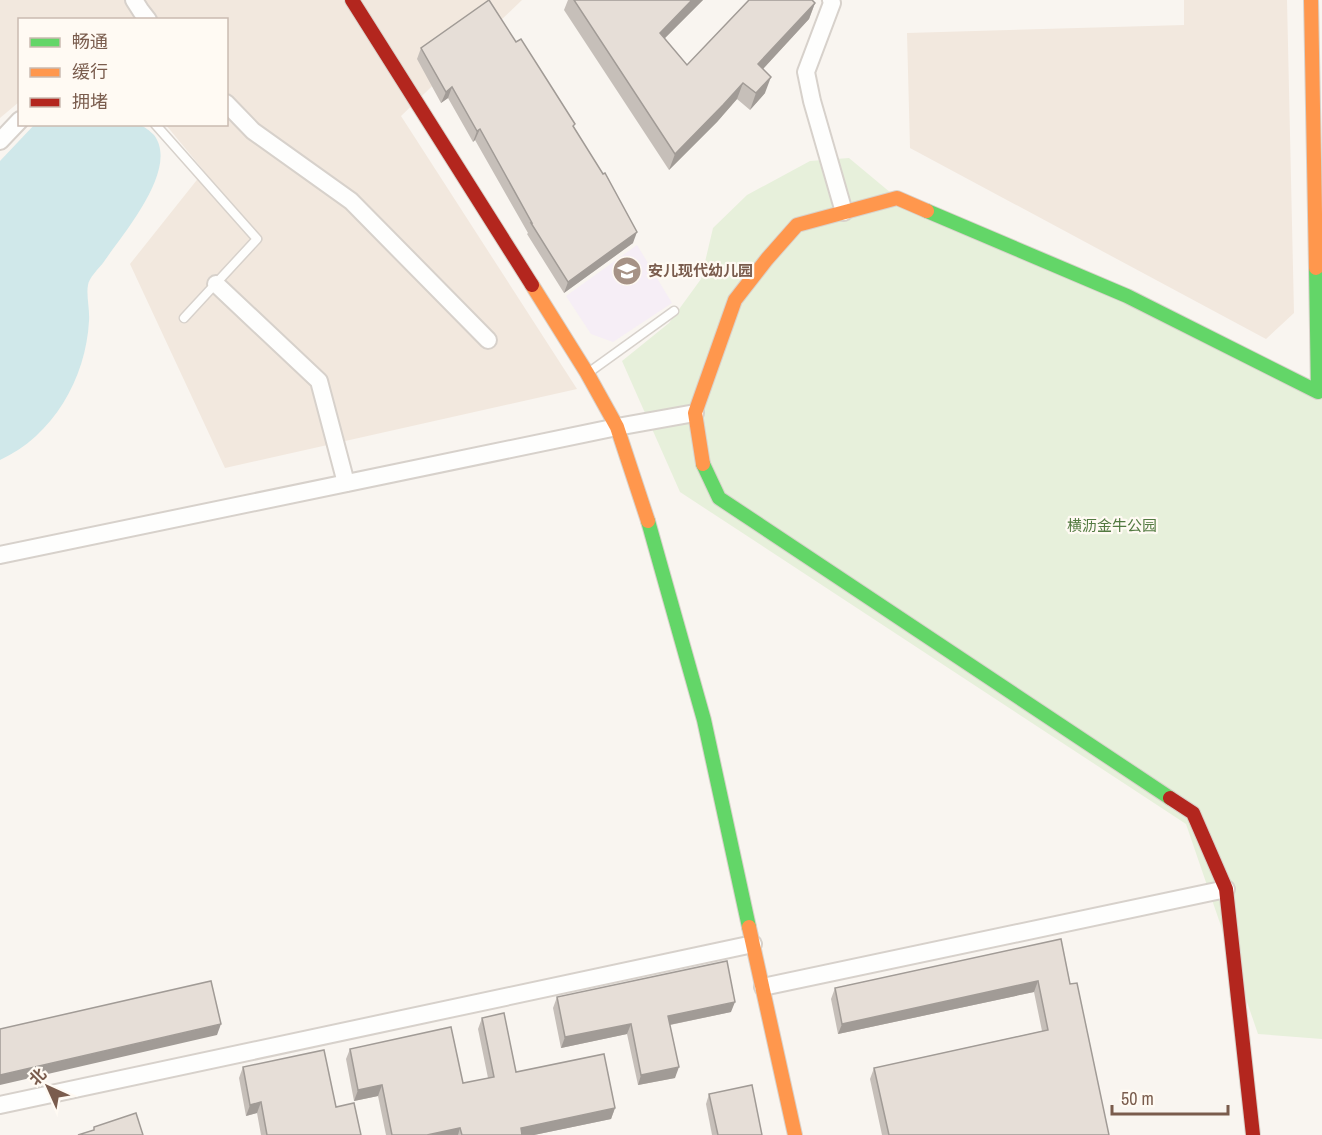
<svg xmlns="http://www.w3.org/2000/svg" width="1322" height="1135" viewBox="0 0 1322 1135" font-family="'Archivo Narrow','Noto Sans SC',sans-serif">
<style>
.residential{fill:#f2e8de}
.education{fill:#f6eef6}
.green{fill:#e7f0db}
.water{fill:#d0e8ea}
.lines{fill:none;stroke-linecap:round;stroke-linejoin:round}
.lane-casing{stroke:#d7d1cb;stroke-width:11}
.street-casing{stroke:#d7d1cb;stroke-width:20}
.fast-casing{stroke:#d9d2cb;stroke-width:16}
.slow-casing{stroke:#d9d2cb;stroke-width:16}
.jam-casing{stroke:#d9d2cb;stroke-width:16}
.lane{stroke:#fefefd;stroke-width:8}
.street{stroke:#fefefd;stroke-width:16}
.fast{stroke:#63d668;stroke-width:14}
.slow{stroke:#ff974d;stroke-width:14}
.jam{stroke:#b3261e;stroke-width:14}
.wall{fill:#c6bfb9}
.shaded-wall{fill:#a19b96}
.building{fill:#e6ded7;stroke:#a19b96;stroke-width:1.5}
.labels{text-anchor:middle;stroke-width:4.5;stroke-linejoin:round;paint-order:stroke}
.poi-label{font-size:15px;font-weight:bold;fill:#7a5c4d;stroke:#fffaf3;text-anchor:start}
.park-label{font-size:15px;fill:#537a41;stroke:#fffaf3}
</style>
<rect width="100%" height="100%" fill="#f9f5f0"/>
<!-- residential -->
<g class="residential">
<polygon points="0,0 522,0 401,116 577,389 225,468 130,264 204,171 166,125 226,124 226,20 20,20 19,102 0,118"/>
<polygon points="1184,0 1287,0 1294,313 1266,339 910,148 907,33 1184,25"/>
</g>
<!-- education -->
<polygon class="education" points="637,245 672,303 613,342 591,334 566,296"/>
<!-- green -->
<polygon class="green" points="849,158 897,198 1322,394 1322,1039 1258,1034 1186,824 680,492 622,361 669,323 701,279 713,228 747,195 810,161"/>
<!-- water -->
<path class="water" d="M35 124C50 124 65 124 80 124 85 125 89 126 94 126 105 125 129 122 139 125 144 126 150 131 154 135 180 169 122 235 103 263 98 269 89 278 88 285 86 295 90 310 89 321 86 378 53 436 0 460V161Z"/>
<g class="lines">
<!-- lane casing -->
<g class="lane-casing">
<g id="lane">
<polyline points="155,124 257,239 184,318"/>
<polyline points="588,373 674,311"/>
</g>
</g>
<!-- street casing -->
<g class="street-casing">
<g id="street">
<polyline points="134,0 141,11 148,20"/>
<polyline points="831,0 832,3 806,72 812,101 844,212"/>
<polyline points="226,103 253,131 351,201 488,340"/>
<polyline points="0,141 20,120"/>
<polyline points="216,284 319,381 346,483"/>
<polyline points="0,555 617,427 695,413"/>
<polyline points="763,987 1226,889"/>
<polyline points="0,1105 753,944"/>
</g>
</g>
<!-- fast casing -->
<g class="fast-casing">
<g id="fast">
<polyline points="927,211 1127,296 1318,392 1316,268"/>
<polyline points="703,464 719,498 1170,798"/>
<polyline points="648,521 704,720 749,927"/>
</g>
</g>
<!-- slow casing -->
<g class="slow-casing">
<g id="slow">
<polyline points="1311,0 1316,268"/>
<polyline points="532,285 587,373 617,427 648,521"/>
<polyline points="703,464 695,413 735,300 767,259 797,225 897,198 927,211"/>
<polyline points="749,927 795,1135"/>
</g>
</g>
<!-- jam casing -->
<g class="jam-casing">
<g id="jam">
<polyline points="352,0 532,285"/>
<polyline points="1170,798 1193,813 1226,889 1253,1135"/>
</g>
</g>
<!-- lane -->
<use href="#lane" class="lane"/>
<!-- street -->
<use href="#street" class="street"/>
<!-- fast -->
<use href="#fast" class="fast"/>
<!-- slow -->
<use href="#slow" class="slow"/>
<!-- jam -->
<use href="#jam" class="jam"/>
</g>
<!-- wall -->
<g class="wall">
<polygon points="568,0 703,0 664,39 687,65 815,3 809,19 763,69 765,93 750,110 737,99 717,122 669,170 564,10"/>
<polygon points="516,42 574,127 633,243 564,293 527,234 528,233 475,140 473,142 448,98 441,103 417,59 421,48"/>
<polygon points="1061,939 1070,984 1109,1135 882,1135 870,1079 874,1068 1042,1031 1034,992 838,1034 831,999 835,988"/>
<polygon points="557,997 731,1012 670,1025 675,1078 638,1085 627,1034 561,1048 553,1008"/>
<polygon points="482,1018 516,1072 615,1108 611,1119 534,1135 386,1135 378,1096 354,1101 346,1059 350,1049 463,1083 488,1078 478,1029"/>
<polygon points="243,1067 336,1107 361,1135 261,1135 257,1113 246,1116 239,1078"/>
<polygon points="709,1094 762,1135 712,1135 706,1104"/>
</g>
<!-- shaded-wall -->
<g class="shaded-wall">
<polygon points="692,0 703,0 654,49 660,33"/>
<polygon points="815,3 809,19 752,81 758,64"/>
<polygon points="771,77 765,93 750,110 756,93"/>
<polygon points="743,83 737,99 717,122 669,170 675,154"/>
<polygon points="452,87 448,98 441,103 446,92"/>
<polygon points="480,129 475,140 473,142 477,131"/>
<polygon points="637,232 633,243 564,293 568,282"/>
<polygon points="1038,981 1034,992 838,1034 842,1024"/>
<polygon points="735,1002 731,1012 664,1026 668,1016"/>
<polygon points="221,1024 217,1035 0,1085 0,1075"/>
<polygon points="631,1024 627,1034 561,1048 565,1037"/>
<polygon points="679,1067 675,1078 638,1085 641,1075"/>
<polygon points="382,1085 378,1096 354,1101 358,1090"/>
<polygon points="261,1102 257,1113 246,1116 250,1105"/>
<polygon points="615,1108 611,1119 534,1135 518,1135 521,1128"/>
<polygon points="460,1128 458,1135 427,1135"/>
</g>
<!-- building -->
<g class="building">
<polygon points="489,0 516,42 521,39 549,83 575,124 573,126 603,174 605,173 637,232 568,282 531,223 532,223 480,129 477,131 452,87 446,92 421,48"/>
<polygon points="574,0 692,0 660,33 687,65 749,0 812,0 815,3 758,64 771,77 756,93 743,83 723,105 675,154"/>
<polygon points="1061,939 1070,984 1077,983 1109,1135 889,1135 874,1068 1048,1030 1038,981 842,1024 835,988"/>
<polygon points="727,961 735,1002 668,1016 679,1067 641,1075 631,1024 565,1037 557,997"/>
<polygon points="211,981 221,1024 0,1075 0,1029"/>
<polygon points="504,1013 516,1072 604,1054 615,1108 521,1128 522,1135 462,1135 460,1128 427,1135 392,1135 382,1085 358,1090 350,1049 451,1027 463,1083 494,1077 482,1018"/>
<polygon points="324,1050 336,1107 354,1103 361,1135 267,1135 261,1102 250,1105 243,1067"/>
<polygon points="752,1085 762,1135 718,1135 709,1094"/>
<polygon points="136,1113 143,1135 78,1135 94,1130 94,1127"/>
</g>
<!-- icons -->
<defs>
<g id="school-disc" transform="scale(1.5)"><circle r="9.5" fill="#a69286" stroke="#fffaf3"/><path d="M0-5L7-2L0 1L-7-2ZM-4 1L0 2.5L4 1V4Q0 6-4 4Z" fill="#fff"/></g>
</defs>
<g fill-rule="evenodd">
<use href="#school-disc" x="627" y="271"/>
</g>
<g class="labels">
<!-- poi labels -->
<g class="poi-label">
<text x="648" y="276">安儿现代幼儿园</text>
</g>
<!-- park labels -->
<g class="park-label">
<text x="1112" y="531">横沥金牛公园</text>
</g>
</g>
<!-- legend -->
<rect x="18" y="18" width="210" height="108" fill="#fffaf3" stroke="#cabbb1" stroke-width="1.5"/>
<rect x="30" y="38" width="30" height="9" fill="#63d668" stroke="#cabbb1" stroke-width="1.5"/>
<text x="72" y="48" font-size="18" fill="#7a5c4d">畅通</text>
<rect x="30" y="68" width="30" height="9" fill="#ff974d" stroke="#cabbb1" stroke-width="1.5"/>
<text x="72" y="78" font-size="18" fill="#7a5c4d">缓行</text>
<rect x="30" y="98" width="30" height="9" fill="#b3261e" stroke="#cabbb1" stroke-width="1.5"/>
<text x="72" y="108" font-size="18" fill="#7a5c4d">拥堵</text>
<!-- north arrow -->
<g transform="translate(48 1087) rotate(315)" stroke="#fffaf3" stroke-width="4.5" paint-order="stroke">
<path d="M0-4.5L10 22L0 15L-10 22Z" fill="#7a5c4d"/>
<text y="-9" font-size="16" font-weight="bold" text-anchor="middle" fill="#7a5c4d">北</text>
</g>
<!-- scale -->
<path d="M1112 1105v9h116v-9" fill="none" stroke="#7a5c4d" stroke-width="3"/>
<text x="1121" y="1105" font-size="18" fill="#7a5c4d" stroke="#fffaf3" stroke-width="4.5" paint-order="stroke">50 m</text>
</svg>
